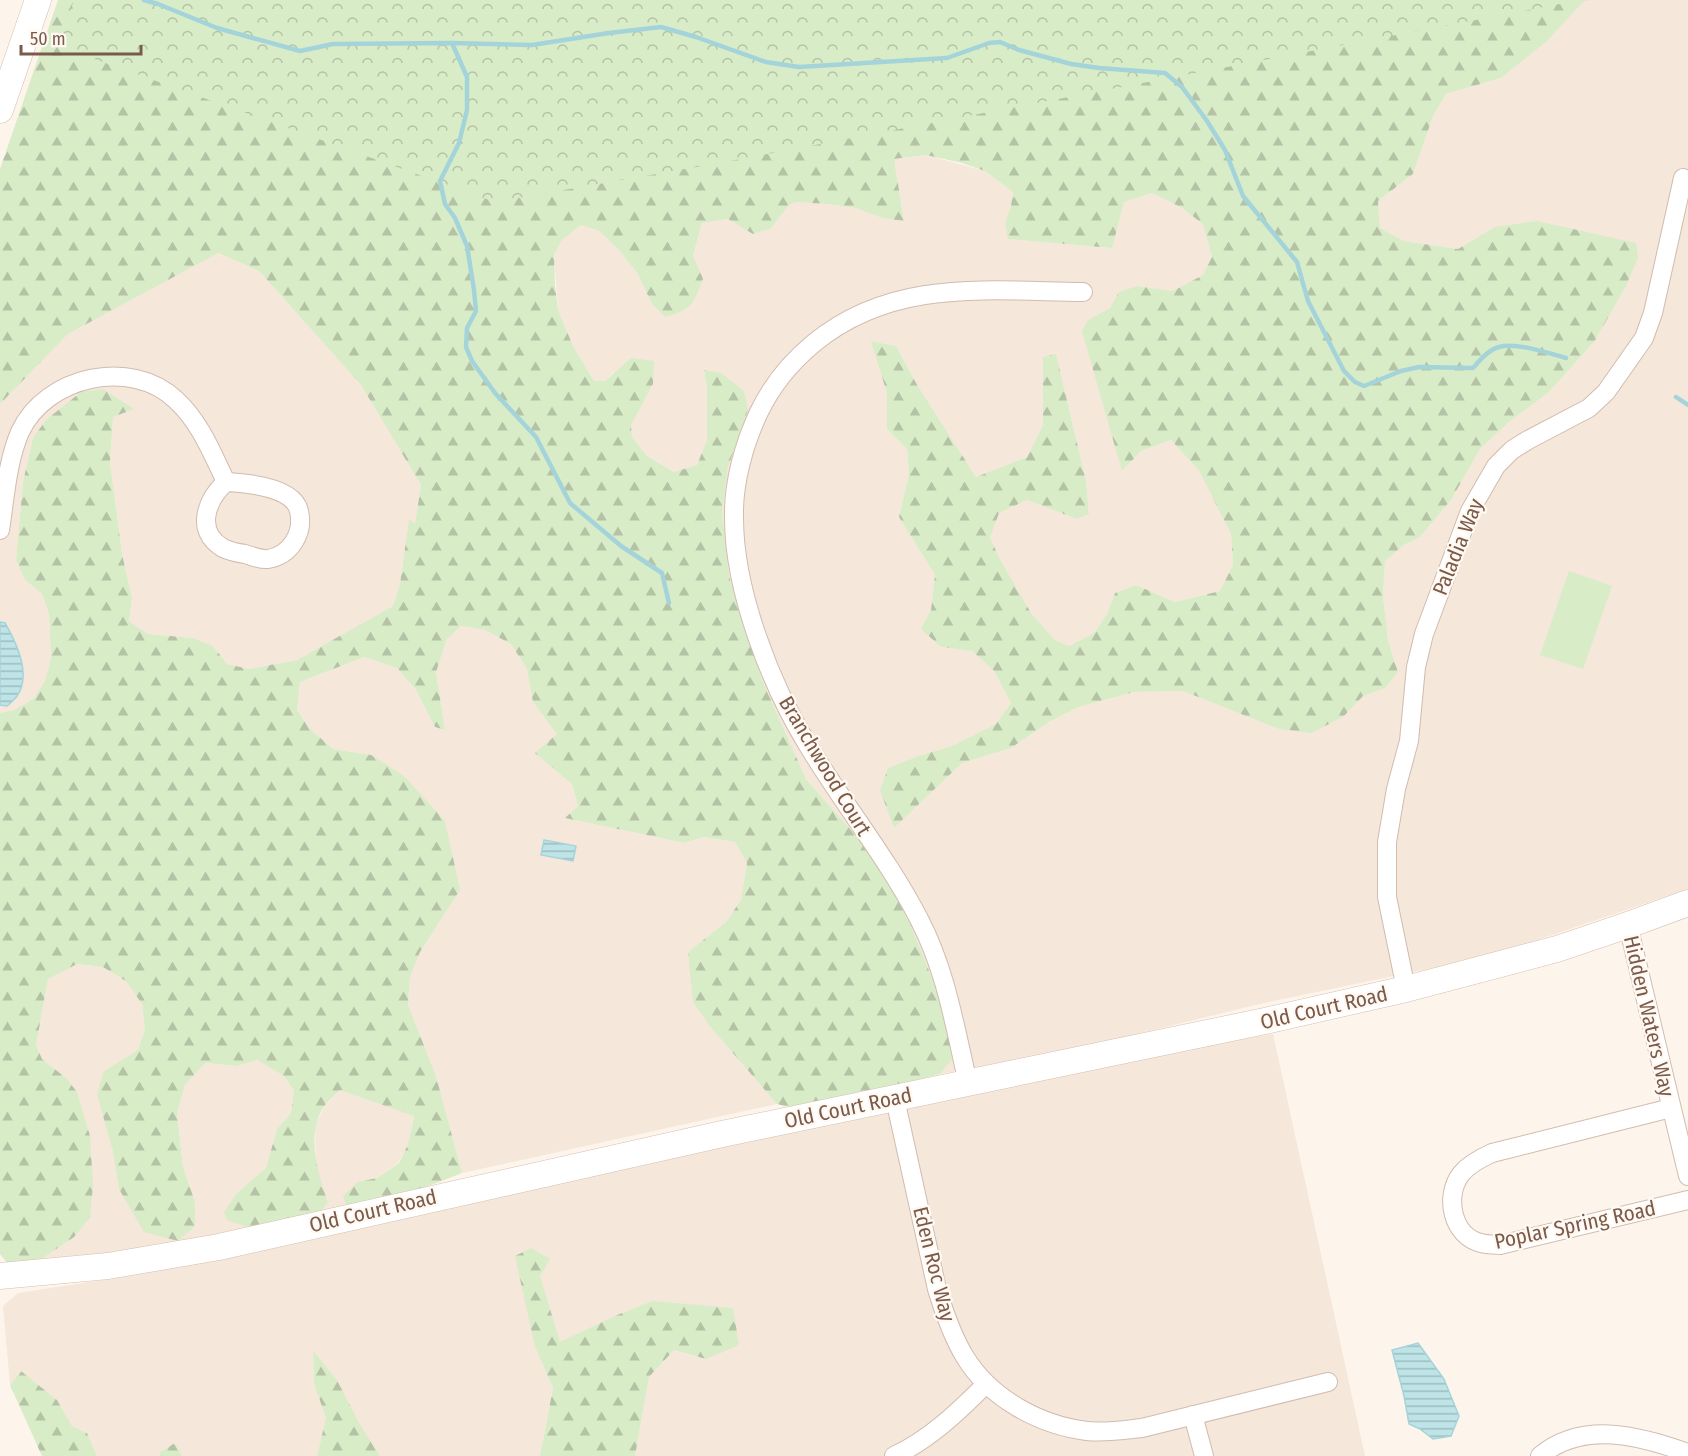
<svg xmlns="http://www.w3.org/2000/svg" width="1688" height="1456" viewBox="0 0 1688 1456" font-family="'Fira Sans Condensed',sans-serif">
<style>
.residential{fill:#f5e7d9}
.forest{fill:url(#forest-firs)}
.park{fill:url(#park-crowns)}
.pitch{fill:#d8ecc8}
.water{fill:url(#water-rules);stroke:#a4d4da;stroke-width:1.5}
.lines{fill:none;stroke-linecap:round;stroke-linejoin:round}
.stream{stroke:#a4d4da;stroke-width:4.5}
.street-casing{stroke:#d1bcaf;stroke-width:20}
.secondary-casing{stroke:#d6bfaf;stroke-width:27}
.street{stroke:#fff;stroke-width:18}
.secondary{stroke:#fff;stroke-width:26}
.labels{text-anchor:middle;stroke-width:4.5;stroke-linejoin:round;paint-order:stroke}
.street-label{font-size:21px;fill:#7a5a4c;stroke:#fff9f2}
</style>
<defs>
<pattern id="forest-firs" width="22" height="20" patternUnits="userSpaceOnUse" patternTransform="scale(1.5)"><rect width="22" height="20" fill="#d8ecc8"/><path d="M5 1l3.5 6h-7zM16 11l3.5 6h-7z" fill="#b4c2a5"/></pattern>
<pattern id="park-crowns" width="20" height="18" patternUnits="userSpaceOnUse" patternTransform="scale(1.5)"><rect width="20" height="18" fill="#d8ecc8"/><path d="M2 6a3 3 0 1 1 6 0M12 15a3 3 0 1 1 6 0" fill="none" stroke="#b4c2a5"/></pattern>
<pattern id="water-rules" width="6" height="5" patternUnits="userSpaceOnUse" patternTransform="scale(1.5)"><rect width="6" height="5" fill="#bee4e8"/><path d="M0 2.5h6" fill="none" stroke="#9fbcbe"/></pattern>
</defs>
<rect width="100%" height="100%" fill="#fdf5eb"/>
<!-- residential -->
<g class="residential">
<polygon points="1581,0 1688,0 1688,889 1490,956 1264,1003 1071,1050 940,1074 954,1056 943,1005 911,926 878,861 806,779 762,680 728,576 722,512 728,467 748,410 704,371 707,388 707,440 697,465 674,472 647,456 632,437 631,424 653,384 614,372 605,381 594,381 573,346 558,310 554,255 562,240 581,225 599,231 619,250 637,273 652,304 693,256 702,223 728,219 771,228 789,205 796,202 827,204 856,208 882,218 904,221 894,159 926,155 985,171 1013,192 1011,206 1005,223 1009,239 1111,248 1124,202 1152,193 1182,208 1203,223 1212,257 1204,275 1173,291 1137,286 1110,308 1088,320 1123,470 1141,451 1171,440 1200,472 1219,507 1231,534 1233,565 1220,591 1175,602 1136,585 1115,593 1107,614 1094,633 1069,646 1055,640 1031,613 1001,561 990,538 999,513 1027,500 1077,519 1089,514 1086,481 1056,355 1043,357 1043,425 1027,457 976,477 916,383 896,346 872,341 887,393 887,429 907,449 909,474 899,517 935,575 931,610 941,647 972,651 994,671 1011,703 996,724 952,746 918,756 888,768 894,828 962,763 1011,748 1049,722 1079,707 1134,692 1183,691 1279,729 1344,716 1363,696 1385,688 1398,671 1388,640 1383,596 1385,561 1404,545 1420,537 1451,500 1480,449 1509,422 1548,393 1594,342 1625,288 1495,227 1458,249 1404,241 1380,228 1378,201 1413,174 1433,116 1446,94 1501,78 1545,43 1583,1"/>
<polygon points="217,253 259,271 361,385 421,485 415,524 409,520 400,584 393,606 297,660 249,669 227,664 213,646 193,638 148,634 129,621 132,598 122,554 110,462 113,417 133,409 33,438 23,482 16,560 25,580 42,594 49,614 51,658 45,681 33,699 14,710 0,713 0,404 68,334"/>
<polygon points="461,626 485,630 511,644 527,669 533,702 558,734 536,753 572,784 578,806 565,818 683,843 703,837 735,842 747,863 741,900 726,922 688,952 712,1029 777,1104 462,1173 436,1076 408,1006 410,977 420,952 460,890 371,755 333,749 309,728 297,710 300,682 364,657 397,668 416,690 435,727 445,730 436,672 447,639"/>
<polygon points="77,964 103,967 126,981 142,1004 145,1029 138,1050 104,1071 112,1148 119,1189 195,1202 183,1167 177,1113 185,1085 204,1063 237,1066 257,1060 284,1076 294,1091 291,1113 277,1129 266,1168 237,1193 250,1228 117,1252 37,1262 74,1237 66,1078 42,1059 36,1045 48,979"/>
<polygon points="1273,1034 1365,1456 635,1456 649,1377 674,1350 706,1359 652,1301 617,1315 560,1343 531,1248 535,1347 553,1388 540,1456 380,1456 313,1351 314,1384 326,1418 317,1456 182,1456 175,1443 160,1452 159,1456 97,1456 87,1433 72,1426 57,1400 21,1371 10,1385 3,1306 18,1293 142,1274 234,1253 419,1207 1187,1048"/>
<polygon points="340,1090 414,1115 408,1144 398,1163 377,1178 358,1182 348,1209 317,1216 328,1201 316,1169 315,1127 324,1107"/>
</g>
<!-- forest -->
<g class="forest">
<path d="M58 0H1581L1584 1 1545 43 1501 78 1446 94 1433 116 1413 174 1378 201 1380 228 1404 241 1458 249 1495 227 1537 221 1636 243 1638 258 1625 288 1594 342 1548 393 1509 422 1480 449 1451 500 1420 537 1404 545 1385 561 1383 596 1388 640 1398 672 1385 688 1363 696 1344 716 1312 733 1279 729 1183 691 1134 692 1079 707 1049 722 1011 748 962 763 894 828 880 790 888 768 918 756 952 746 996 724 1011 703 994 671 972 651 941 647 921 629 931 610 935 575 899 517 909 474 907 449 887 429V393L871 341 896 346 916 383 976 477 1027 457 1043 425V357L1056 354 1086 481 1089 514 1077 519 1027 500 999 513 990 538 1001 561 1031 613 1055 640 1069 646 1094 633 1107 614 1115 593 1136 585 1175 602 1220 591 1233 565 1231 534 1200 472 1171 440 1141 451 1122 471 1082 331 1088 320 1110 308 1119 292 1137 286 1173 291 1203 275 1212 257 1203 224 1182 208 1152 193 1124 202 1112 248 1008 239 1005 223 1011 206 1013 192 985 171 962 163 926 155 894 159 904 221 882 218 856 208 827 204 796 202 789 205 771 228 753 234 728 219 702 223 693 256 703 279C694 303 692 310 665 317L652 304 637 273 619 250 599 231 581 225 562 240 554 255 555 285 558 310 573 346 594 381H605L631 358 654 361 653 384 631 425 632 437 647 456 674 472 697 465 707 440V388L704 370 721 373 744 391 748 410 728 467 722 512 729 576 762 680 806 779 878 861 911 926 943 1005 954 1057 940 1074 800 1110 777 1104 712 1029 693 1002 688 952 726 922 741 900 747 863 735 842 703 837 684 843 565 818 578 806 572 784 535 753 557 734 533 702 527 669 511 644 485 630 461 626 447 639 436 672 445 730 435 727 416 690 397 668 364 657 300 682 297 710 309 728 333 749 371 755 404 776 445 821 460 890 420 952 410 977 408 1005 436 1076 462 1173 372 1208 348 1209 343 1196 358 1182 377 1178 399 1163 408 1144 414 1116 340 1090C334 1096 327 1102 323 1108 306 1137 318 1173 328 1202L317 1216 250 1228 227 1220 224 1212 237 1193 266 1168 277 1129 291 1113 294 1091 284 1076 257 1060 237 1066 205 1063 185 1085 177 1113 183 1167 195 1202V1226L178 1241 144 1232 119 1189 112 1148 97 1094 104 1071 138 1050 145 1029 142 1004 126 981 103 967 77 964 48 979 36 1045 42 1059 66 1078 77 1092 90 1136 93 1185 90 1217 74 1237 37 1262 7 1263 0 1254V713L14 710 33 699 45 681 51 658 49 614 42 594 25 580 16 560 23 482 33 438 46 420 81 392 103 389 134 409 113 417 110 462 122 554 132 598 129 621 148 634 193 638 213 646 227 664 249 669 297 660 393 606 400 584 409 519 415 524 421 485 361 385 259 271 218 253 68 334 0 404V169Z"/>
<polygon points="531,1248 550,1259 540,1276 560,1342 617,1315 652,1301 733,1308 739,1345 706,1359 674,1350 649,1377 635,1456 540,1456 553,1388 535,1347 515,1256"/>
<polygon points="313,1350 338,1382 358,1421 380,1456 317,1456 326,1418 314,1384"/>
<polygon points="21,1371 57,1400 72,1426 87,1433 97,1456 42,1456 10,1385"/>
<polygon points="175,1443 182,1456 159,1456 160,1452"/>
</g>
<!-- park -->
<polygon class="park" points="74,0 1593,0 1560,4 725,162 495,202 58,46"/>
<!-- pitch -->
<polygon class="pitch" points="1569,571 1612,586 1583,669 1540,655"/>
<!-- water -->
<g class="water">
<path d="M0 622 5 623C16 642 32 675 17 696 14 700 10 703 7 706L0 705Z"/>
<polygon points="544,840 576,846 573,861 541,855"/>
<polygon points="1418,1343 1444,1379 1459,1416 1451,1436 1433,1439 1420,1429 1409,1424 1404,1396 1392,1350"/>
</g>
<g class="lines">
<!-- stream -->
<g class="stream">
<path d="M144 0 158 4 217 28 300 51 333 44 452 43 532 45 609 33 661 27 696 37 766 62 799 67 947 58 989 43 1000 42 1019 50 1071 64 1099 68 1165 73 1182 87 1207 121 1225 150 1243 196 1297 262 1308 301 1344 371 1355 382 1364 386 1401 371 1419 367 1473 368C1480 360 1488 350 1499 347 1517 342 1548 353 1566 358"/>
<polyline points="452,43 467,77 467,110 459,143 440,181 445,204 455,218 467,246 474,290 476,311 467,328 466,347 472,361 495,393 536,437 570,503 621,546 662,573 669,603"/>
<polyline points="1676,397 1688,405"/>
</g>
<!-- street casing -->
<g class="street-casing">
<g id="street">
<path d="M226 482C246 483 294 487 299 511 304 533 291 555 268 559 261 560 252 556 245 554 238 553 229 551 223 548 194 531 207 499 226 482Z"/>
<path d="M0 530C5 498 7 462 20 432 46 376 131 357 176 400 200 422 212 453 226 482"/>
<polyline points="1628,925 1688,1176"/>
<polyline points="1406,989 1387,897 1387,842 1396,789 1409,741 1416,667 1424,634 1470,511 1496,466 1512,450 1528,440 1589,408 1606,392 1644,338 1653,313 1683,178"/>
<path d="M968 1083C955 1028 946 970 919 919 888 859 844 805 809 747 771 686 734 591 734 518 733 483 744 444 759 412 772 385 791 362 814 343 893 278 988 291 1083 292"/>
<path d="M895 1099 937 1289C944 1312 952 1336 965 1357 990 1398 1039 1425 1087 1431 1104 1433 1124 1430 1142 1428L1328 1382"/>
<path d="M1671 1108 1492 1153C1481 1158 1469 1164 1461 1174 1444 1196 1452 1236 1481 1243 1487 1245 1494 1244 1500 1245L1688 1200"/>
<polyline points="1193,1415 1204,1456"/>
<path d="M894 1456C930 1439 958 1412 986 1384"/>
<path d="M1540 1456C1583 1420 1641 1436 1688 1453"/>
</g>
</g>
<!-- secondary casing -->
<g class="secondary-casing">
<g id="secondary">
<polyline points="0,110 38,0"/>
<polyline points="0,1276 108,1266 219,1247 722,1134 1265,1021 1406,989 1557,949 1628,925 1688,903"/>
</g>
</g>
<!-- street -->
<use href="#street" class="street"/>
<!-- secondary -->
<use href="#secondary" class="secondary"/>
</g>
<g class="labels">
<!-- street labels -->
<g class="street-label">
<text transform="translate(1458 547) rotate(-68)" y="7">Paladia Way</text>
<text transform="translate(825 766) rotate(59)" y="7">Branchwood Court</text>
<text transform="translate(1324 1008) rotate(-13)" y="7">Old Court Road</text>
<text transform="translate(1649 1016) rotate(77)" y="7">Hidden Waters Way</text>
<text transform="translate(848 1108) rotate(-12)" y="7">Old Court Road</text>
<text transform="translate(373 1211) rotate(-13)" y="7">Old Court Road</text>
<text transform="translate(1575 1225) rotate(-12)" y="7">Poplar Spring Road</text>
<text transform="translate(934 1264) rotate(76)" y="7">Eden Roc Way</text>
</g>
</g>
<!-- scale -->
<path d="M21 45v9h120v-9" fill="none" stroke="#7a5a4c" stroke-width="3"/>
<text x="30" y="45" font-size="18" fill="#7a5a4c" stroke="#fff9f2" stroke-width="4.5" paint-order="stroke">50 m</text>
</svg>
